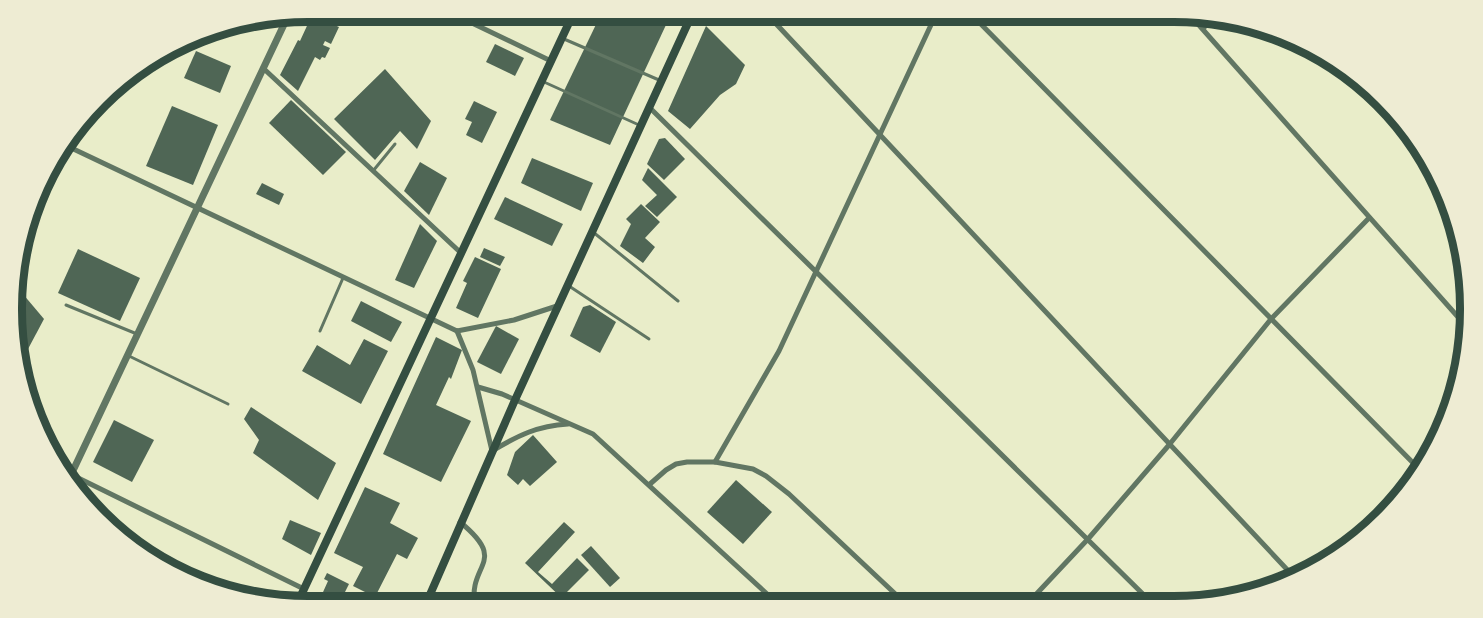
<svg xmlns="http://www.w3.org/2000/svg" width="1483" height="618" viewBox="0 0 1483 618" font-family="'DM Sans',sans-serif">
<style>
.building{fill:#4f6655}
.lines{fill:none;stroke-linecap:round;stroke-linejoin:round}
.service{stroke:#617663;stroke-width:3}
.minor{stroke:#617663;stroke-width:5}
.tertiary{stroke:#617663;stroke-width:7}
.secondary{stroke:#344e41;stroke-width:8}
.rim{fill:none;stroke:#344e41;stroke-width:8}
</style>
<rect width="100%" height="100%" fill="#e9edc9"/>
<!-- building -->
<g class="building">
<polygon points="602,12 672,12 610,145 550,120"/>
<polygon points="312,15 339,27 331,44 325,41 323,45 330,48 325,58 322,57 320,60 315,57 298,91 280,75 298,40 300,41"/>
<polygon points="706,26 745,65 736,84 720,95 690,129 668,111"/>
<polygon points="495,44 524,58 515,76 486,62"/>
<polygon points="196,51 231,66 220,93 184,78"/>
<polygon points="385,69 431,121 417,149 400,131 375,160 334,119"/>
<polygon points="291,100 346,152 323,175 269,123"/>
<polygon points="474,101 497,112 482,143 466,135 472,122 465,119"/>
<polygon points="172,106 218,125 193,185 146,166"/>
<polygon points="665,138 685,159 664,180 647,164 659,139"/>
<polygon points="532,158 593,183 581,211 521,183"/>
<polygon points="420,162 447,178 429,215 404,191"/>
<polygon points="648,168 677,197 657,217 645,206 657,195 642,180"/>
<polygon points="262,183 284,194 279,205 256,194"/>
<polygon points="505,197 563,224 552,246 494,219"/>
<polygon points="641,204 660,222 645,238 655,247 643,263 620,246 631,224 626,219"/>
<polygon points="420,224 437,241 414,288 395,280"/>
<polygon points="484,248 505,257 500,266 480,257"/>
<polygon points="78,249 140,278 120,321 58,293"/>
<polygon points="475,257 501,269 478,318 456,308 467,283 463,281"/>
<polygon points="17,287 44,319 20,364 15,348"/>
<polygon points="361,301 402,322 391,342 351,321"/>
<polygon points="590,305 616,322 600,353 570,336 583,307"/>
<polygon points="496,326 519,339 501,374 477,362"/>
<polygon points="436,337 462,350 451,379 449,377 436,405 471,421 441,482 383,454"/>
<polygon points="364,339 388,351 361,404 302,371 317,345 350,365"/>
<polygon points="251,407 336,463 318,500 253,453 259,440 244,419"/>
<polygon points="114,420 154,440 132,482 93,462"/>
<polygon points="533,435 557,462 530,486 523,479 518,485 507,475 515,452"/>
<polygon points="736,480 772,512 743,544 707,512"/>
<polygon points="365,487 400,503 390,523 418,538 407,559 397,554 375,597 353,586 363,567 334,553"/>
<polygon points="290,520 321,533 311,555 282,539"/>
<polygon points="564,522 575,532 538,572 552,584 577,558 589,570 566,593 576,603 584,595 596,605 569,605 525,563"/>
<polygon points="591,546 620,578 610,587 581,555"/>
<polygon points="327,573 349,584 338,606 314,606 312,605 315,599 319,601 328,581 324,579"/>
<polygon points="513,595 525,605 504,605"/>
</g>
<g class="lines">
<!-- service -->
<g class="service">
<polyline points="1204,30 1210,18"/>
<polyline points="564,39 659,80"/>
<polyline points="544,82 639,125"/>
<polyline points="373,171 395,144"/>
<polyline points="593,232 678,301"/>
<polyline points="569,286 649,339"/>
<polyline points="66,305 137,334"/>
<polyline points="320,331 343,278"/>
<polyline points="129,356 228,404"/>
</g>
<!-- minor -->
<g class="minor">
<polyline points="449,12 551,61"/>
<polyline points="765,12 1295,578"/>
<polyline points="969,12 1422,472"/>
<polyline points="1190,15 1466,326"/>
<polyline points="263,68 461,253"/>
<polyline points="649,107 1153,604"/>
<polyline points="65,145 457,331"/>
<path d="M457 331 473 370 492 451C519 435 537 426 568 424"/>
<polyline points="457,331 514,320 557,306"/>
<polyline points="478,387 502,394 593,434 779,605"/>
<polyline points="715,462 779,351 937,12"/>
<polyline points="62,470 304,589"/>
<polyline points="650,484 666,470 676,464 687,462 715,462 753,469 766,476 789,494 906,604"/>
<path d="M460 522C510 563 467 563 475 606"/>
<polyline points="1027,604 1088,539 1169,445 1271,319 1369,218"/>
</g>
<!-- tertiary -->
<polyline class="tertiary" points="69,479 288,16"/>
<!-- secondary -->
<g class="secondary">
<polyline points="297,604 574,12"/>
<polyline points="425,606 515,400 693,12"/>
</g>
</g>
<!-- crop -->
<path d="M0 0H1483V618H0ZM308 22H1174A286 286 0 0 1 1460 308V310A286 286 0 0 1 1174 596H308A286 286 0 0 1 22 310V308A286 286 0 0 1 308 22Z" fill="#eeecd3" fill-rule="evenodd"/>
<path class="rim" d="M308 22H1174A286 286 0 0 1 1460 308V310A286 286 0 0 1 1174 596H308A286 286 0 0 1 22 310V308A286 286 0 0 1 308 22Z"/>
</svg>
